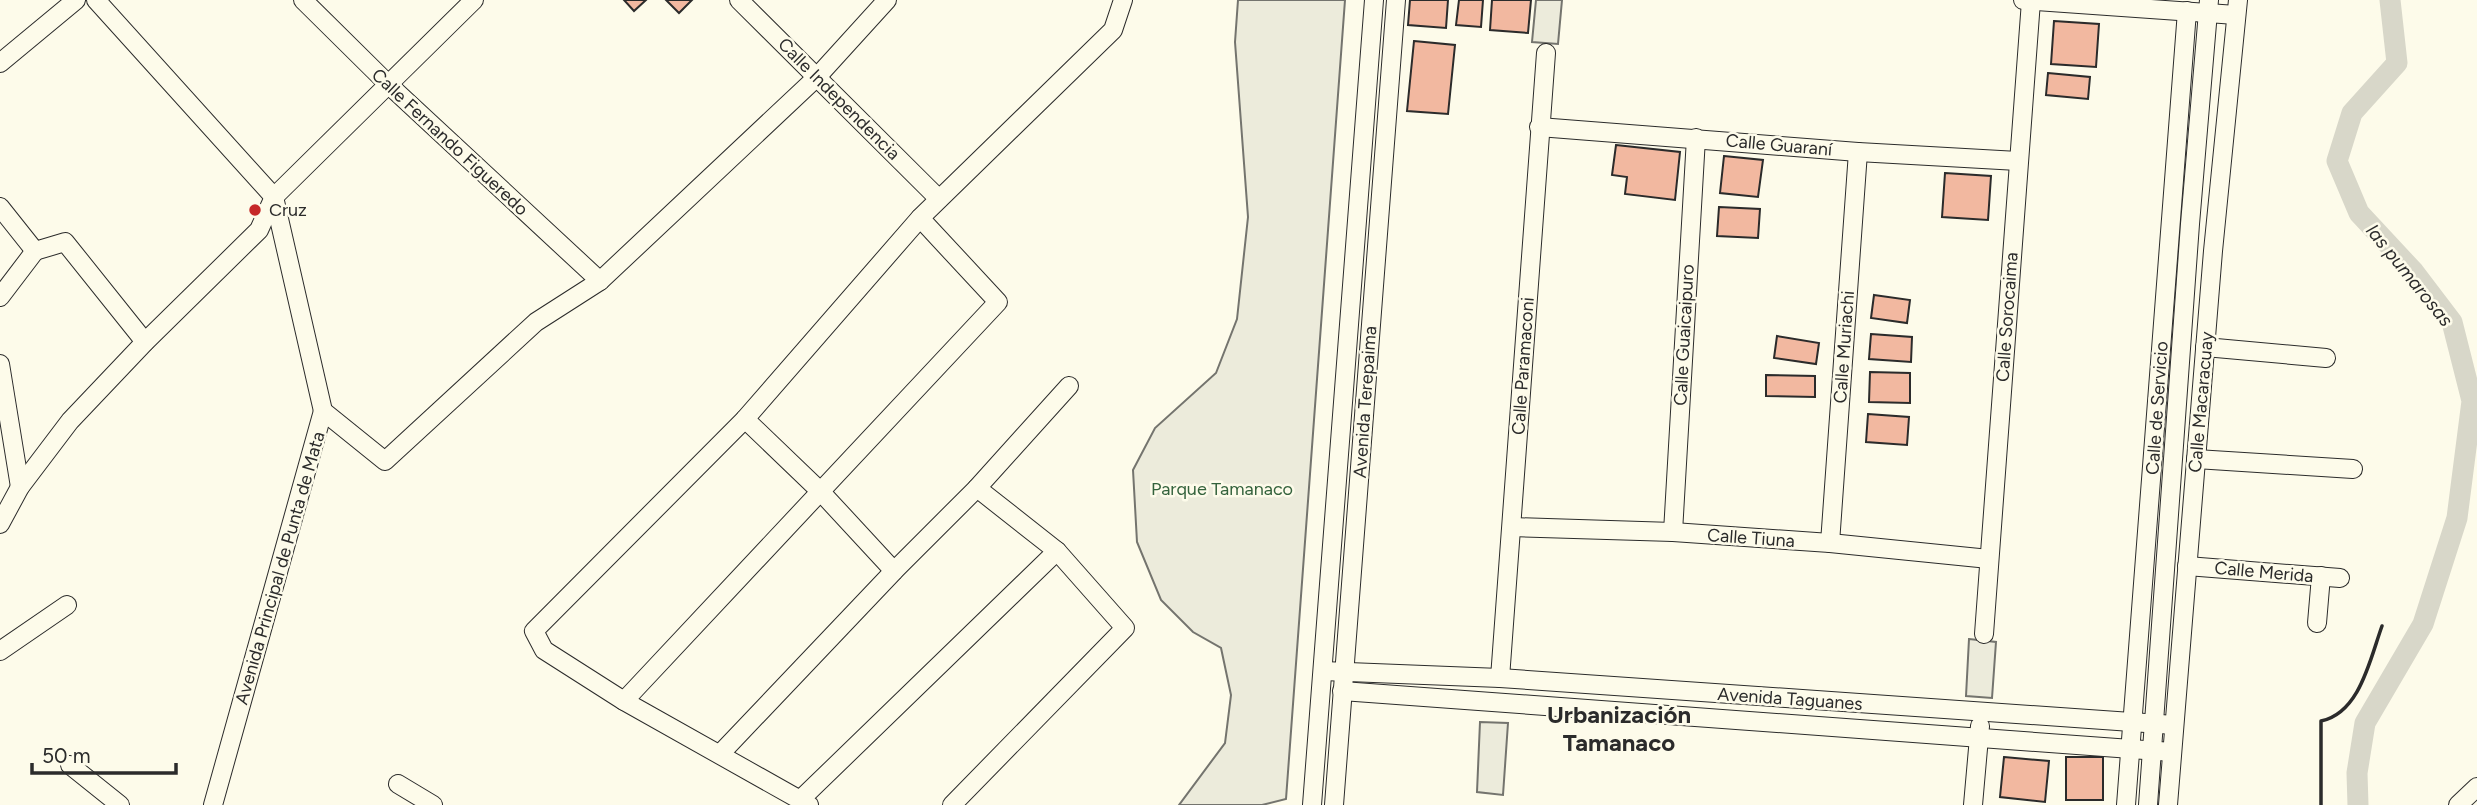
<svg xmlns="http://www.w3.org/2000/svg" width="2477" height="805" viewBox="0 0 2477 805" font-family="Figtree,sans-serif">
<style>
.green{fill:#ecebdb;stroke:#74746e;stroke-width:2}
.lines{fill:none;stroke-linecap:round;stroke-linejoin:round}
.canal{stroke:#d8d7c9;stroke-width:21}
.building{fill:#f2b8a0;stroke:#2b2b2b;stroke-width:2}
.minor-casing{stroke:#2b2b2b;stroke-width:20}
.minor{stroke:#fdfbea;stroke-width:18}
.wall{stroke:#2b2b2b;stroke-width:3.5}
.poi-dot{fill:#c62828;stroke:#fdfbea;stroke-width:2.5}
.labels{text-anchor:middle;stroke-width:5;stroke-linejoin:round;paint-order:stroke}
.street-label{font-size:18px;fill:#2b2b2b;stroke:#fdfbea}
.poi-label{font-size:18px;fill:#2b2b2b;stroke:#fdfbea;text-anchor:start}
.park-label{font-size:18px;fill:#34623c;stroke:#fdfbea}
.water-label{font-size:19px;font-style:italic;fill:#2b2b2b;stroke:#fdfbea}
.district-label{font-size:24px;font-weight:bold;fill:#2b2b2b;stroke:#fdfbea}
</style>
<rect width="100%" height="100%" fill="#fdfbea"/>
<!-- green -->
<g class="green">
<polygon points="1238,0 1345,0 1286,799 1262,805 1179,805 1225,743 1231,695 1221,648 1193,632 1161,600 1137,542 1133,470 1155,428 1216,373 1237,319 1248,217 1235,42"/>
<polygon points="1536,0 1562,0 1558,44 1532,42"/>
<polygon points="1969,639 1996,642 1992,698 1966,696"/>
<polygon points="1480,722 1508,723 1503,795 1477,792"/>
</g>
<g class="lines">
<!-- canal -->
<polyline class="canal" points="2358,805 2357,773 2365,723 2423,624 2457,518 2472,401 2452,322 2414,272 2359,213 2337,161 2352,113 2397,63 2390,0"/>
</g>
<!-- building -->
<g class="building">
<polygon points="624,0 646,0 634,11"/>
<polygon points="666,0 692,0 679,13"/>
<polygon points="1410,0 1448,0 1446,28 1408,25"/>
<polygon points="1459,0 1483,0 1481,27 1456,25"/>
<polygon points="1492,0 1531,0 1528,33 1490,30"/>
<polygon points="2054,21 2099,24 2096,67 2051,64"/>
<polygon points="1414,41 1455,45 1448,114 1407,111"/>
<polygon points="2048,73 2090,77 2088,99 2046,95"/>
<polygon points="1616,145 1680,152 1675,200 1625,194 1627,177 1612,175"/>
<polygon points="1724,156 1763,160 1758,197 1720,193"/>
<polygon points="1945,173 1991,176 1988,220 1942,217"/>
<polygon points="1719,207 1760,209 1758,238 1717,236"/>
<polygon points="1874,295 1910,300 1907,323 1871,318"/>
<polygon points="1871,334 1912,337 1911,362 1869,359"/>
<polygon points="1777,336 1819,343 1816,364 1774,358"/>
<polygon points="1870,372 1910,373 1910,403 1869,402"/>
<polygon points="1766,375 1815,376 1815,397 1766,396"/>
<polygon points="1868,414 1909,417 1907,445 1866,442"/>
<polygon points="2004,757 2049,761 2045,802 2000,797"/>
<rect x="2066" y="757" width="37" height="43"/>
</g>
<g class="lines">
<!-- minor casing -->
<g class="minor-casing">
<g id="minor">
<polyline points="96,0 274,197 323,411 385,461 536,322 600,281 817,77 887,0"/>
<polyline points="303,0 389,85 600,281"/>
<polyline points="739,0 939,199"/>
<polyline points="2023,0 2236,15"/>
<polyline points="0,63 76,0"/>
<polyline points="1539,127 1858,152 2018,161"/>
<polyline points="0,207 35,251 65,242 145,342"/>
<polyline points="0,297 35,251"/>
<polyline points="2205,347 2326,358"/>
<polyline points="0,364 20,487"/>
<polyline points="745,419 820,491 894,571"/>
<polyline points="2196,459 2353,469"/>
<polyline points="0,524 20,487 70,421 145,342 259,230 274,197 474,0"/>
<polyline points="1512,527 1673,532 1830,543 1989,559"/>
<polyline points="1673,532 1696,138"/>
<polyline points="1830,543 1858,152"/>
<polyline points="2187,566 2340,578"/>
<polyline points="2317,623 2321,576"/>
<polyline points="1984,634 2031,1"/>
<polyline points="0,651 67,605"/>
<polyline points="1323,671 1500,678 2174,725"/>
<polyline points="1500,678 1546,53"/>
<polyline points="1342,691 2172,752"/>
<polyline points="624,701 998,302 920,218"/>
<polyline points="721,753 894,571 977,488"/>
<polyline points="70,765 120,805"/>
<polyline points="398,784 433,805"/>
<polyline points="800,800 1057,551"/>
<polyline points="213,805 323,411"/>
<polyline points="809,805 624,701 544,650 534,631 745,419 920,218 1113,30 1123,0"/>
<polyline points="952,805 1125,628 1057,551 977,488 1069,386"/>
<polyline points="1312,805 1374,0"/>
<polyline points="1334,805 1396,0"/>
<polyline points="1973,805 1980,726"/>
<polyline points="2126,805 2187,11"/>
<polyline points="2148,805 2190,224 2209,0"/>
<polyline points="2168,805 2213,251 2238,0"/>
<polyline points="2458,805 2477,787"/>
</g>
</g>
<!-- minor -->
<use href="#minor" class="minor"/>
<!-- wall -->
<path class="wall" d="M2321 805V721C2360 713 2370 659 2382 626"/>
</g>
<!-- markers -->
<circle class="poi-dot" cx="255" cy="210" r="7"/>
<g class="labels">
<!-- street labels -->
<g class="street-label">
<text transform="translate(839 99) rotate(45)" y="6">Calle Independencia</text>
<text transform="translate(450 142) rotate(43)" y="6">Calle Fernando Figueredo</text>
<text transform="translate(1779 145) rotate(5)" y="6">Calle Guaraní</text>
<text transform="translate(2007 317) rotate(-86)" y="6">Calle Sorocaima</text>
<text transform="translate(1684 335) rotate(-87)" y="6">Calle Guaicaipuro</text>
<text transform="translate(1844 347) rotate(-86)" y="6">Calle Muriachi</text>
<text transform="translate(1523 366) rotate(-86)" y="6">Calle Paramaconi</text>
<text transform="translate(1365 402) rotate(-86)" y="6">Avenida Terepaima</text>
<text transform="translate(2201 402) rotate(-85)" y="6">Calle Macaracuay</text>
<text transform="translate(2157 408) rotate(-86)" y="6">Calle de Servicio</text>
<text transform="translate(1751 538) rotate(4)" y="6">Calle Tiuna</text>
<text transform="translate(280 568) rotate(-74)" y="6">Avenida Principal de Punta de Mata</text>
<text transform="translate(2264 572) rotate(5)" y="6">Calle Merida</text>
<text transform="translate(1790 699) rotate(4)" y="6">Avenida Taguanes</text>
</g>
<!-- poi labels -->
<g class="poi-label">
<text x="269" y="216">Cruz</text>
</g>
<!-- park labels -->
<g class="park-label">
<text x="1222" y="495">Parque Tamanaco</text>
</g>
<!-- water labels -->
<g class="water-label">
<text transform="translate(2410 275) rotate(51)" y="7">las pumarosas</text>
</g>
<!-- district labels -->
<g class="district-label">
<text x="1619" y="723">Urbanización<tspan x="1619" dy="28">Tamanaco</tspan></text>
</g>
</g>
<!-- scale -->
<path d="M32 763v10h144v-10" fill="none" stroke="#2b2b2b" stroke-width="3.5"/>
<text x="42" y="763" font-size="21" fill="#2b2b2b" stroke="#fdfbea" stroke-width="5" paint-order="stroke">50 m</text>
</svg>
